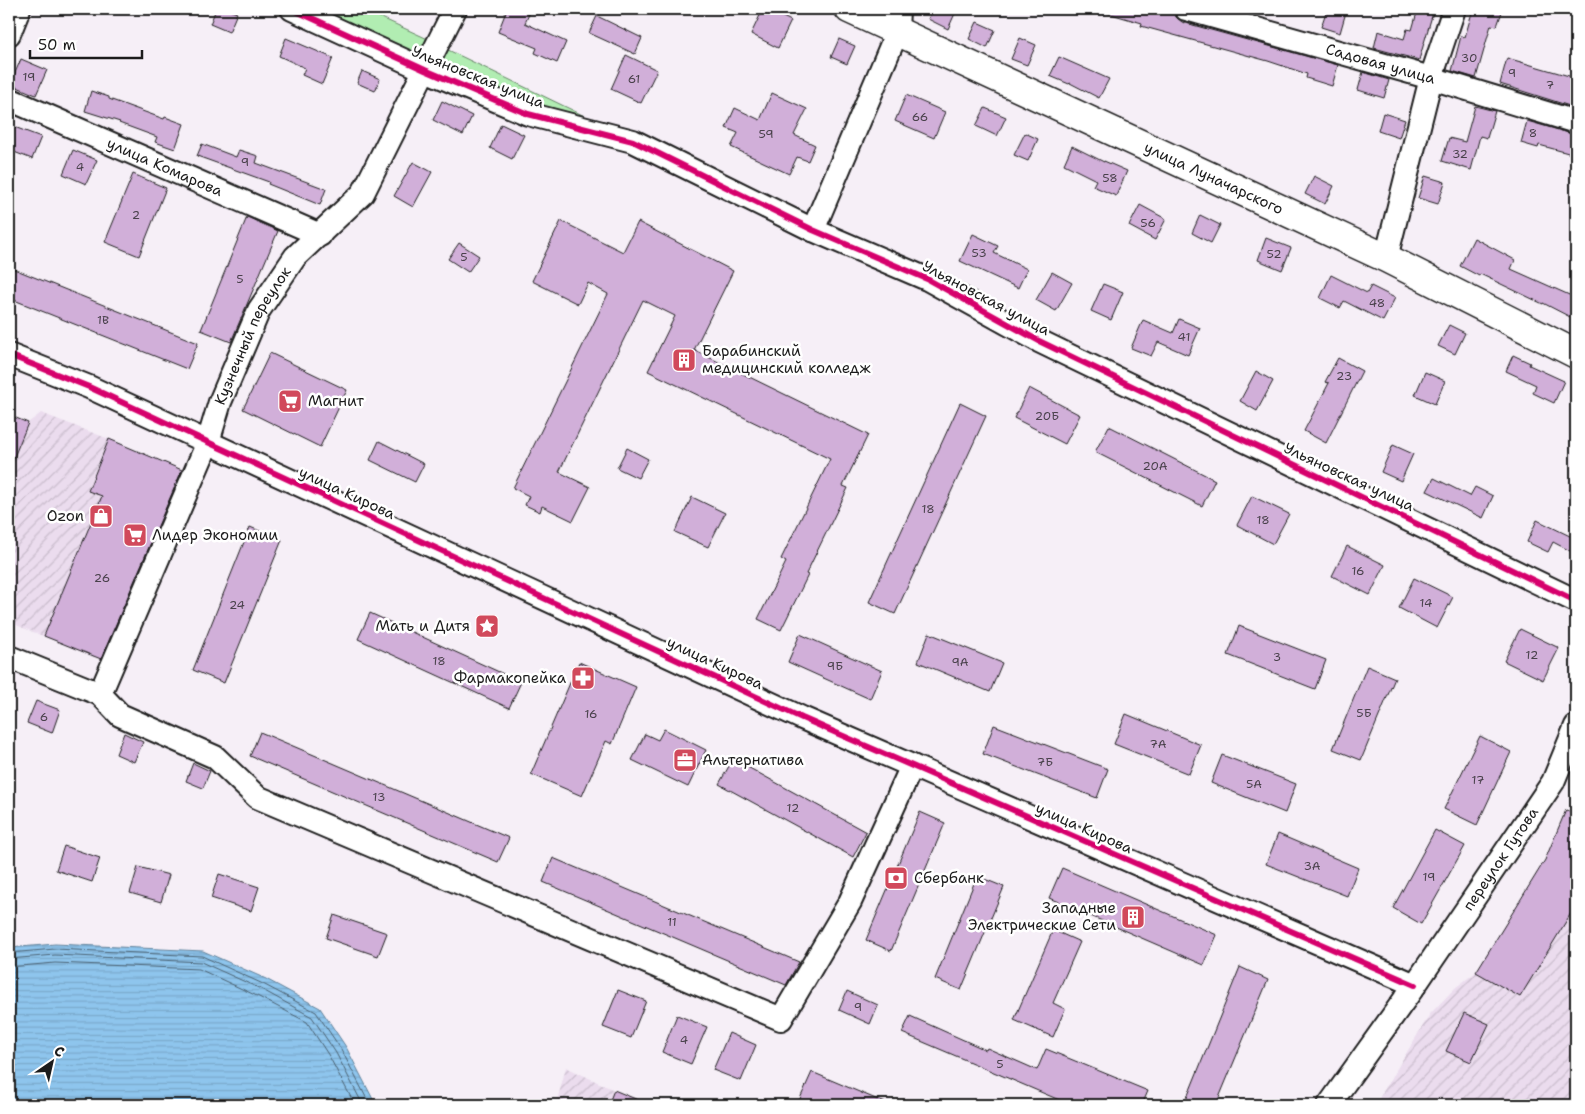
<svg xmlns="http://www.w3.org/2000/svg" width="1585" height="1114" viewBox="0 0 1585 1114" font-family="'Shantell Sans',sans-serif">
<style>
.industrial{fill:url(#industrial-furrows)}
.green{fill:#b1edb2;stroke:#668467}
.water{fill:url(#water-rules);stroke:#608199}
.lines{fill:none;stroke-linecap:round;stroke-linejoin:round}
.shore{stroke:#4a6070;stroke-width:1}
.building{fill:#d1afd9;stroke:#1c1c1c}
.minor-casing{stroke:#1c1c1c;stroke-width:26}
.major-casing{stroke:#1c1c1c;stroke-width:31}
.minor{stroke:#fff;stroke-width:22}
.major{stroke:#fff;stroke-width:28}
.cycleway-casing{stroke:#fff;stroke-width:9}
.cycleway{stroke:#d6006c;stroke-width:6}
.labels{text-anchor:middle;stroke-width:5;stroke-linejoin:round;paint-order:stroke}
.number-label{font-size:12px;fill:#49414b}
.street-label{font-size:15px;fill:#1c1c1c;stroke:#fff}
.poi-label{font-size:15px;fill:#1c1c1c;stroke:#fff;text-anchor:start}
</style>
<defs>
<pattern id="industrial-furrows" width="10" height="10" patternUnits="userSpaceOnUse" patternTransform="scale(1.25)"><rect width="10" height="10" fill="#ebdcee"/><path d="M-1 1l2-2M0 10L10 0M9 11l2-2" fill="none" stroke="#c9bccc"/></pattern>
<pattern id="water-rules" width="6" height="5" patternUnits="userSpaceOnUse" patternTransform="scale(1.25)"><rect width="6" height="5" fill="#8ec5ed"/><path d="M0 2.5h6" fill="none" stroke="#7aa9cb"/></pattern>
</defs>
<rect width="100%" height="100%" fill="#f6eff7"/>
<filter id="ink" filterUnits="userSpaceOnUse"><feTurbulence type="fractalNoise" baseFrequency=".02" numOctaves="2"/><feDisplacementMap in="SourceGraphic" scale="10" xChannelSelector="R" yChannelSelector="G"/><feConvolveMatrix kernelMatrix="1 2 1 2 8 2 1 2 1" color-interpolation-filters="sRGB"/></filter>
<g filter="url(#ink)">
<!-- industrial -->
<g class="industrial">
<polygon points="41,413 109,439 184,471 163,522 159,521 101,660 9,622 9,415 28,423"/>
<polygon points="1566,810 1576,814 1576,1105 1375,1105 1430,1014 1455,988 1476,972 1545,860"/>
<polygon points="566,1067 614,1090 652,1105 556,1105"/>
</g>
<!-- green -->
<g class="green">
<polygon points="303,9 362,9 430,40 419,61"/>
<polygon points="444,48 597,122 531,109 435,67"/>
</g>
<!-- water -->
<polygon class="water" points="55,944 203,951 266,979 320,1008 346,1047 376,1105 9,1105 9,948"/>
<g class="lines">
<!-- shore -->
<g class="shore">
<polyline points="9,953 55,949 202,956 263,984 316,1012 341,1049 370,1105"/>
<polyline points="9,959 55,955 201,962 261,989 312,1017 336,1053 363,1105"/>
<polyline points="9,967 55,963 199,969 257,996 307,1022 329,1056 355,1105"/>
</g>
</g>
<!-- building -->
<g class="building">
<polygon points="216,9 226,9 237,13 229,32 210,24"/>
<polygon points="507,9 521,9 530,12 525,23 566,42 557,63 535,53 537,48 498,32"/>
<polygon points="763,9 767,9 791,21 778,48 751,34"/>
<polygon points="933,9 957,9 948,29 928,19"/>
<polygon points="1104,9 1159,9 1173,13 1177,18 1182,22 1338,65 1332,86 1306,78 1307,74 1268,61 1141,26 1142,23 1104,12"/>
<polygon points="1327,9 1337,9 1346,12 1340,33 1321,27"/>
<polygon points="1418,9 1434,9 1419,60 1374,48 1378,31 1404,39 1407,29 1412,30"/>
<polygon points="1473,9 1503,9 1497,26 1491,25 1476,78 1452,71 1461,36 1465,37"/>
<polygon points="597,16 642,38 635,54 589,33"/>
<polygon points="977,22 995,30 987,48 969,39"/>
<polygon points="286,38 333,58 322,84 302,75 305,68 279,56"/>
<polygon points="1020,38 1036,45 1027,65 1011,59"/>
<polygon points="839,39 855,46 847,64 831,57"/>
<polygon points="626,55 657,70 641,103 611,89"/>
<polygon points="1059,57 1109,79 1099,98 1070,83 1069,84 1050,76"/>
<polygon points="1507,58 1576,78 1576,108 1500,84"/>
<polygon points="21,59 47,70 36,95 10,84"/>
<polygon points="362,71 380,79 375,91 357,83"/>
<polygon points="1363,72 1389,80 1384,98 1358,90"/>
<polygon points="91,91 109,97 109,99 164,119 165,117 184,124 175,149 155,142 157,137 119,123 120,122 85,111"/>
<polygon points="772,93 807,109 794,135 815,145 808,161 797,157 789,174 731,147 738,133 726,128 735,108 760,120"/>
<polygon points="906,95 945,112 934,138 895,121"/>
<polygon points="442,101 472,116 463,135 433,120"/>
<polygon points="1475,106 1495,111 1487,138 1480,136 1471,170 1442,161 1449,138 1465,142"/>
<polygon points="985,108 1006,117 997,136 976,126"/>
<polygon points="1383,113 1405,120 1399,138 1378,131"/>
<polygon points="1527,121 1576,135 1572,154 1539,145 1538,148 1521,143"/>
<polygon points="501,124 524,135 512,159 490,148"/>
<polygon points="9,125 41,137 32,159 9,150"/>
<polygon points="1025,133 1038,139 1028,161 1014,155"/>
<polygon points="202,144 236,157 239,150 258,156 256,163 326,189 320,205 268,184 269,182 197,156"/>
<polygon points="1072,146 1104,162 1104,161 1127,171 1116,196 1093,186 1096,180 1064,164"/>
<polygon points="73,150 97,160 86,184 63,174"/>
<polygon points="413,162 432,172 413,207 394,196"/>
<polygon points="133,174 166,188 139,256 105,242"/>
<polygon points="1314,176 1334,186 1325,204 1305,194"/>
<polygon points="1425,176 1445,182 1438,204 1418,198"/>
<polygon points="1140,205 1166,219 1155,240 1129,226"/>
<polygon points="1200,215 1220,225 1211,243 1192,233"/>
<polygon points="247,217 278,231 231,342 201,330"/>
<polygon points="561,221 623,252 638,222 733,271 694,350 868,435 843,486 848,488 806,574 808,575 781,630 758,619 786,562 781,559 830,459 648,371 675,316 643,300 559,472 590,487 573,521 542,506 540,512 525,505 529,496 513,488 608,294 588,283 578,304 532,281"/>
<polygon points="973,234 998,246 994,253 1027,269 1018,288 960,261"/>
<polygon points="1266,238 1291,248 1282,270 1258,260"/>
<polygon points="1474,238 1515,260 1511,269 1576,298 1576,320 1543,303 1543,304 1480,274 1479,276 1460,266"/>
<polygon points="459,243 479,256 468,272 448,259"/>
<polygon points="9,267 198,343 187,369 9,298"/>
<polygon points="1052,272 1072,283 1056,311 1036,300"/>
<polygon points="1331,275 1367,293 1371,286 1395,298 1383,321 1344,301 1340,308 1320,298"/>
<polygon points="1103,284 1123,292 1111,320 1091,311"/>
<polygon points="1179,319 1200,328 1188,355 1158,342 1151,356 1131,348 1143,320 1173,333"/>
<polygon points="1449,325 1465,333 1455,354 1438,346"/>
<polygon points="270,353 347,390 320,447 243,409"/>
<polygon points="1513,355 1530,363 1529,365 1564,381 1554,403 1533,393 1536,385 1506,371"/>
<polygon points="1338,358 1362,371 1326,443 1304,431 1329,383 1325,382"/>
<polygon points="1256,371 1273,381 1257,411 1240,401"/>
<polygon points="1425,372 1445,381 1435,404 1415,395"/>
<polygon points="1029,388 1080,415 1065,444 1014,418"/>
<polygon points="960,403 986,416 895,614 869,602"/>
<polygon points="9,415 28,423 9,469"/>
<polygon points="1109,426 1215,480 1202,506 1095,452"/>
<polygon points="109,439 182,470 101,659 44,636 102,496 88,491"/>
<polygon points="379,441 424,464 415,482 370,460"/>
<polygon points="1393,445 1413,454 1401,481 1381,472"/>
<polygon points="627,448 648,459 638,478 617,468"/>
<polygon points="1434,478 1470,496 1475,487 1493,496 1483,518 1427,491"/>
<polygon points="1252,496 1289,514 1273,544 1237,525"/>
<polygon points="692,497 725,513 708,547 675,532"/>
<polygon points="1537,520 1576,539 1576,554 1553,542 1548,552 1527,542"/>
<polygon points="250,527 282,540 224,683 193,670"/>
<polygon points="1347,546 1385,565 1370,595 1332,576"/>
<polygon points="1414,578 1453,597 1437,628 1399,608"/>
<polygon points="370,613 521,682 509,708 358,639"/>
<polygon points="1239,626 1326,660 1315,689 1228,655"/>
<polygon points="1520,629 1559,648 1543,680 1504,661"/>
<polygon points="929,633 1002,663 990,692 918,662"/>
<polygon points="800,634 882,671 870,699 788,662"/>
<polygon points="579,662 636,687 612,744 606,741 582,796 531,774"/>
<polygon points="1367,666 1395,678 1361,760 1333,749"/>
<polygon points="36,701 60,710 52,733 27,723"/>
<polygon points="1126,714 1201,745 1189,774 1114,744"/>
<polygon points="994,725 1108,769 1097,798 983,754"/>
<polygon points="664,729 706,750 688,787 632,760 645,734 658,740"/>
<polygon points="260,732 509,838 498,862 250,756"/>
<polygon points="124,733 143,742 134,762 116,754"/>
<polygon points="1480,736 1511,752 1477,825 1444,809"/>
<polygon points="1222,755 1296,784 1285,813 1211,783"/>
<polygon points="733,759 866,832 853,857 719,784"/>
<polygon points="193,763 210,771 203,788 186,781"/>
<polygon points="1566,810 1576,814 1576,905 1520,997 1476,972 1545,860"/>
<polygon points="920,812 945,823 891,951 866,940"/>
<polygon points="1435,830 1465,846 1421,924 1393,908"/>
<polygon points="1278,834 1358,868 1347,896 1266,864"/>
<polygon points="64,846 100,858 92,882 56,870"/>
<polygon points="553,858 799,962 786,985 543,882"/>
<polygon points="138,867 169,875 161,902 130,893"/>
<polygon points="1062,868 1217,935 1204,965 1049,898"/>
<polygon points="219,874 259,887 251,911 211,898"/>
<polygon points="977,876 1004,887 961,990 935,979"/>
<polygon points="334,915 387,933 378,956 326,938"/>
<polygon points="1053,930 1080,942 1053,1003 1065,1009 1053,1037 1014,1020"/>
<polygon points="1240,967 1268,980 1216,1105 1184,1105"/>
<polygon points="618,990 646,1001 631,1038 603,1027"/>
<polygon points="847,991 878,1005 870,1024 839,1010"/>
<polygon points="1464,1013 1489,1024 1471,1062 1446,1051"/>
<polygon points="677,1015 707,1027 691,1064 662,1052"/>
<polygon points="910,1016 986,1050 987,1048 1037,1070 1046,1049 1148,1091 1142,1105 1071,1105 902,1033"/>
<polygon points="729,1033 756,1045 741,1081 713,1070"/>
<polygon points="812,1072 890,1105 810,1105 799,1101"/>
<polygon points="614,1090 650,1105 608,1105"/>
</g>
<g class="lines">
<!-- minor casing -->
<g class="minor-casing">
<g id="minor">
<polyline points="292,9 425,70 528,114 633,141 813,230 927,279 1039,341 1576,601"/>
<path id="s1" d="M1186 9 1431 78 1576 122"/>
<polyline points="9,34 19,9"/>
<path id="s2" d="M9 99 320 235"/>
<polyline points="813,230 897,32 898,9"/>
<polyline points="1386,258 1431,78 1454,9"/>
<polyline points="9,355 89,387 802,718 1415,985"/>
<polyline points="9,657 100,694 120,715 215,757 257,797 781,1019 850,902 912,766"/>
<path id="s3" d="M100 694 208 442 220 402 259 310 295 257 363 193 455 9"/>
<path id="s4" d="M1329 1105 1415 985 1553 782 1576 726"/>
</g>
</g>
<!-- major casing -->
<g class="major-casing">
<g id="major">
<path id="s5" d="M849 9 1386 258 1576 354"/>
</g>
</g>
<!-- minor -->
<use href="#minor" class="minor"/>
<!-- major -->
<use href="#major" class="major"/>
<!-- cycleway casing -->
<g class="cycleway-casing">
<g id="cycleway">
<polyline points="292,9 425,70 528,114 633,141 813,230 927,279 1039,341 1576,601"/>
<polyline points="9,355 89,387 802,718 1415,985"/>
</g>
</g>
<!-- cycleway -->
<use href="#cycleway" class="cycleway"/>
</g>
</g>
<!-- icons -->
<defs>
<g id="building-square" transform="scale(1.25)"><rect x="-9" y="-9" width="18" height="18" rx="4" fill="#d1495b" stroke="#fff"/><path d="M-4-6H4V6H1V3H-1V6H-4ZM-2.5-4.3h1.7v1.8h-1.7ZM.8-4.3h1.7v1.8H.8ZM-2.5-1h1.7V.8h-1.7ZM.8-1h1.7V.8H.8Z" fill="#fff"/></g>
<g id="supermarket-square" transform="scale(1.25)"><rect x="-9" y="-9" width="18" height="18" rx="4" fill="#d1495b" stroke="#fff"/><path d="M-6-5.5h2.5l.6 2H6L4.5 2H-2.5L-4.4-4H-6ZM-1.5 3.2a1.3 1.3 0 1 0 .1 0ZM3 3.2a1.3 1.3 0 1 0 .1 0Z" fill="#fff"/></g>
<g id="shop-square" transform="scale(1.25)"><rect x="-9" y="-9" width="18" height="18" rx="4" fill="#d1495b" stroke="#fff"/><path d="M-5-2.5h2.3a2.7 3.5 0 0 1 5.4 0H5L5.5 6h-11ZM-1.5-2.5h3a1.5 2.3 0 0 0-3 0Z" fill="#fff"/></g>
<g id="sight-square" transform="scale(1.25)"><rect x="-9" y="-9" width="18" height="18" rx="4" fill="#d1495b" stroke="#fff"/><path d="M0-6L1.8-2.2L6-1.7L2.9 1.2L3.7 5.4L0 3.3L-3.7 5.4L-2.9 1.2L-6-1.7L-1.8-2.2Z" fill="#fff"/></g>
<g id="pharmacy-square" transform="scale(1.25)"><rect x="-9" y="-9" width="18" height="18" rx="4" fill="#d1495b" stroke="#fff"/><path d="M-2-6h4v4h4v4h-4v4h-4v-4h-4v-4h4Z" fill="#fff"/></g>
<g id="office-square" transform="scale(1.25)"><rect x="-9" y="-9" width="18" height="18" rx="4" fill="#d1495b" stroke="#fff"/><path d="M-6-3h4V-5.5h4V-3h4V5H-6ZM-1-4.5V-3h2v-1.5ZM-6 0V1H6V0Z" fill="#fff"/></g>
<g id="bank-square" transform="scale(1.25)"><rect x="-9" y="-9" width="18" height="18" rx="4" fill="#d1495b" stroke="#fff"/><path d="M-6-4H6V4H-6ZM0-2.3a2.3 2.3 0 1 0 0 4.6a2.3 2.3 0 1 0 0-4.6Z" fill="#fff"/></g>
</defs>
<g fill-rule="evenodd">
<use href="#building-square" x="684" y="360"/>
<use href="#supermarket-square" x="290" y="401"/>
<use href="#shop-square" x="101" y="516"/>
<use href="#supermarket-square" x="135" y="535"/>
<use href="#sight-square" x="487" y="626"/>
<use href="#pharmacy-square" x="583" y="678"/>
<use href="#office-square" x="685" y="760"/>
<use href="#bank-square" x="896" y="878"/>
<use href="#building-square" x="1133" y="917"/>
</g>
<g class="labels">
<!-- number labels -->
<g class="number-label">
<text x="1469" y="62">30</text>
<text x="1512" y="77">9</text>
<text x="29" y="81">19</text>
<text x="634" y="83">61</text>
<text x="1550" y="89">7</text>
<text x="920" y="121">66</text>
<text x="1533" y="137">8</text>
<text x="766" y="138">59</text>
<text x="1460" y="158">32</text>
<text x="245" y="166">9</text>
<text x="80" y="171">4</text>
<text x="1110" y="182">58</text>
<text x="136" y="219">2</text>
<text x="1148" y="227">56</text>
<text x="979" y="257">53</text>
<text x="1274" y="258">52</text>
<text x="464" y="261">5</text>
<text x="240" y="283">5</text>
<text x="1377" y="307">48</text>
<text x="103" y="324">1В</text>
<text x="1184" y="341">41</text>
<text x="1344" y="380">23</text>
<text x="1047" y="420">20Б</text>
<text x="1155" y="470">20А</text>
<text x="928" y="513">18</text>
<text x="1263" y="524">18</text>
<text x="1358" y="575">16</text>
<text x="102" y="582">26</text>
<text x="1426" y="607">14</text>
<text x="237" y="609">24</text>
<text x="1532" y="659">12</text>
<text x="1277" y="661">3</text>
<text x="439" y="665">18</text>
<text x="960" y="666">9А</text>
<text x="835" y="670">9Б</text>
<text x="1364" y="717">5Б</text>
<text x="591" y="718">16</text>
<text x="44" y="721">6</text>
<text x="1158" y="748">7А</text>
<text x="1045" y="766">7Б</text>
<text x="1478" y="784">17</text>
<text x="1254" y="788">5А</text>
<text x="379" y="801">13</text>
<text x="793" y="812">12</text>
<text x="1312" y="870">3А</text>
<text x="1429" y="881">19</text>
<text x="672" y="926">11</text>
<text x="858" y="1011">9</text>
<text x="684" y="1044">4</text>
<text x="1000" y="1068">5</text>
</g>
<!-- street labels -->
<g class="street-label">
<text dy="5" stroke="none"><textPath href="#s1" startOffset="202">Садовая улица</textPath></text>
<text transform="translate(478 77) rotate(22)" y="5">Ульяновская улица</text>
<text dy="5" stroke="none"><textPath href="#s2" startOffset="170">улица Комарова</textPath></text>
<text dy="5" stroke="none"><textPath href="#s5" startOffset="402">улица Луначарского</textPath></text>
<text transform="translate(986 298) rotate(28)" y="5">Ульяновская улица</text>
<text dy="5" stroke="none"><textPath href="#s3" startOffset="390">Кузнечный переулок</textPath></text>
<text transform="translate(1349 477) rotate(25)" y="5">Ульяновская улица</text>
<text transform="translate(347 493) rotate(25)" y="5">улица Кирова</text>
<text transform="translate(715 663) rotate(25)" y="5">улица Кирова</text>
<text transform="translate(1084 828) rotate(24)" y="5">улица Кирова</text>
<text dy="5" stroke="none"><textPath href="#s4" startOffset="300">переулок Гутова</textPath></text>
</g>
<!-- poi labels -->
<g class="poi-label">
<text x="702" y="356">Барабинский<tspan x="702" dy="17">медицинский колледж</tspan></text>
<text x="308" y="406">Магнит</text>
<text x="84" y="521" text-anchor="end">Ozon</text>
<text x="152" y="540">Лидер Экономии</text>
<text x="470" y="631" text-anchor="end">Мать и Дитя</text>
<text x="566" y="683" text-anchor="end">Фармакопейка</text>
<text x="702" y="765">Альтернатива</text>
<text x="914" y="883">Сбербанк</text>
<text x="1116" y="913" text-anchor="end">Западные<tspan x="1116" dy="17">Электрические Сети</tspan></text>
</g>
</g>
<!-- margin -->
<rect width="1585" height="1114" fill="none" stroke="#fff" stroke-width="30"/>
<rect x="15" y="15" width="1555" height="1084" fill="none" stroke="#1c1c1c" stroke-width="2" filter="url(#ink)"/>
<!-- north arrow -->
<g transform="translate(52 1062) rotate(34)" stroke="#ffffff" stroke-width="4" paint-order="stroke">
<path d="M0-4L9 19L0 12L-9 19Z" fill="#1c1c1c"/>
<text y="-8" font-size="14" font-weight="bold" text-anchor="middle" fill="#1c1c1c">С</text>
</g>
<!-- scale -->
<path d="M30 50v8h112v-8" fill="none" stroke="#1c1c1c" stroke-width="2.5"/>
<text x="38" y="50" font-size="15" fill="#1c1c1c" stroke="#ffffff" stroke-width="4" paint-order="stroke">50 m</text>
</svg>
